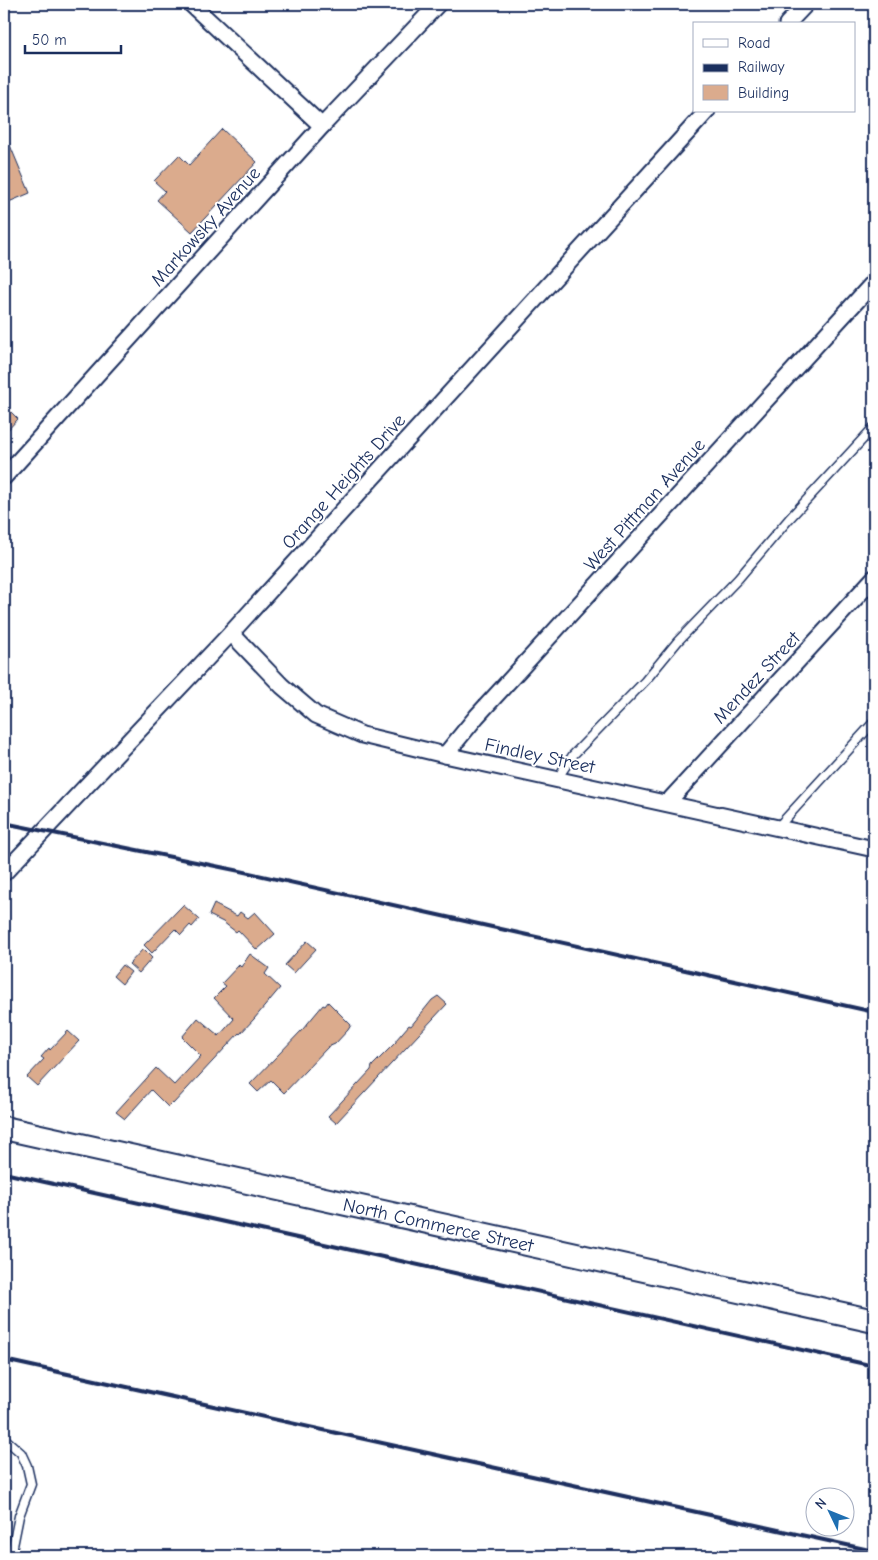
<svg xmlns="http://www.w3.org/2000/svg" width="878" height="1560" viewBox="0 0 878 1560" font-family="'Comic Neue',sans-serif">
<style>
.building{fill:#dbab8d;stroke:#1b2f5e}
.lines{fill:none;stroke-linecap:round;stroke-linejoin:round}
.lane-casing{stroke:#1b2f5e;stroke-width:11}
.street-casing{stroke:#1b2f5e;stroke-width:19}
.secondary-casing{stroke:#1b2f5e;stroke-width:26}
.lane{stroke:#fff;stroke-width:8}
.street{stroke:#fff;stroke-width:15}
.secondary{stroke:#fff;stroke-width:22}
.rail{stroke:#1b2f5e;stroke-width:4}
.labels{text-anchor:middle;stroke-width:4;stroke-linejoin:round;paint-order:stroke}
.street-label{font-size:19px;fill:#1b2f5e;stroke:#fff}
</style>
<rect width="100%" height="100%" fill="#fff"/>
<filter id="ink" filterUnits="userSpaceOnUse"><feTurbulence type="fractalNoise" baseFrequency=".02" numOctaves="2"/><feDisplacementMap in="SourceGraphic" scale="10" xChannelSelector="R" yChannelSelector="G"/><feConvolveMatrix kernelMatrix="1 2 1 2 8 2 1 2 1" color-interpolation-filters="sRGB"/></filter>
<g filter="url(#ink)">
<!-- building -->
<g class="building">
<polygon points="222,129 257,162 192,232 157,200 165,191 154,181 179,155 189,165"/>
<polygon points="4,131 30,193 4,204"/>
<polygon points="4,405 18,419 4,434"/>
<polygon points="214,904 237,916 240,912 248,918 255,912 275,934 257,950 238,930 236,932 223,922 209,915"/>
<polygon points="183,905 199,919 192,927 190,925 181,935 175,929 152,953 144,945"/>
<polygon points="307,941 316,949 294,973 285,965"/>
<polygon points="143,949 152,958 139,973 129,964"/>
<polygon points="250,954 269,968 265,974 280,988 254,1019 240,1034 239,1033 173,1104 172,1103 168,1107 151,1090 125,1119 116,1112 156,1068 174,1085 201,1056 182,1037 198,1018 219,1036 234,1019 214,998 226,986 222,983 239,965 241,967"/>
<polygon points="122,965 131,972 122,984 113,976"/>
<polygon points="438,996 447,1004 336,1123 328,1116 371,1070 372,1066 396,1042 396,1040 409,1025 411,1026 432,1000"/>
<polygon points="328,1002 351,1025 348,1030 335,1044 328,1047 284,1093 271,1080 258,1092 250,1084 303,1029 323,1005 325,1006"/>
<polygon points="68,1031 79,1041 37,1086 27,1077 44,1059 41,1057 49,1048 50,1050"/>
</g>
<g class="lines">
<!-- lane casing -->
<g class="lane-casing">
<g id="lane">
<polyline points="557,779 573,755 645,681 678,641 738,579 789,519 874,427"/>
<polyline points="777,828 874,722"/>
<polyline points="4,1438 21,1453 27,1466 31,1484 19,1516 11,1556"/>
</g>
</g>
<!-- street casing -->
<g class="street-casing">
<g id="street">
<polyline points="191,4 322,126"/>
<polyline points="787,24 806,4"/>
<polyline points="4,477 322,126 438,4"/>
<polyline points="231,633 282,686 316,715 362,735 445,755 874,849"/>
<polyline points="445,755 477,716 874,282"/>
<polyline points="667,803 874,578"/>
<polyline points="4,873 231,633 707,111"/>
</g>
</g>
<!-- secondary casing -->
<g class="secondary-casing">
<g id="secondary">
<path id="s1" d="M4 1128 874 1321"/>
</g>
</g>
<!-- lane -->
<use href="#lane" class="lane"/>
<!-- street -->
<use href="#street" class="street"/>
<!-- secondary -->
<use href="#secondary" class="secondary"/>
<!-- rail -->
<g class="rail">
<polyline points="4,823 240,871 874,1012"/>
<polyline points="4,1173 874,1366"/>
<polyline points="4,1360 874,1551"/>
</g>
</g>
</g>
<g class="labels">
<!-- street labels -->
<g class="street-label">
<text transform="translate(205 226) rotate(-48)" y="7">Markowsky Avenue</text>
<text transform="translate(343 481) rotate(-48)" y="7">Orange Heights Drive</text>
<text transform="translate(644 504) rotate(-48)" y="7">West Pittman Avenue</text>
<text transform="translate(756 677) rotate(-47)" y="7">Mendez Street</text>
<text transform="translate(540 755) rotate(12)" y="7">Findley Street</text>
<text dy="7" stroke="none"><textPath href="#s1" startOffset="445">North Commerce Street</textPath></text>
</g>
</g>
<!-- margin -->
<rect width="878" height="1560" fill="none" stroke="#fff" stroke-width="20"/>
<rect x="10" y="10" width="858" height="1540" fill="none" stroke="#1b2f5e" stroke-width="2" filter="url(#ink)"/>
<!-- legend -->
<rect x="693" y="22" width="162" height="90" fill="#ffffff" stroke="#a4acbf"/>
<rect x="703" y="39" width="25" height="8" fill="#ffffff" stroke="#a4acbf"/>
<text x="738" y="48" font-size="15" fill="#1b2f5e">Road</text>
<rect x="703" y="64" width="25" height="8" fill="#1b2f5e" stroke="#a4acbf"/>
<text x="738" y="72" font-size="15" fill="#1b2f5e">Railway</text>
<rect x="703" y="85" width="25" height="15" fill="#dbab8d" stroke="#a4acbf"/>
<text x="738" y="98" font-size="15" fill="#1b2f5e">Building</text>
<!-- north arrow -->
<g transform="translate(830 1512) rotate(313)"><circle r="24" fill="#ffffff" stroke="#a4acbf"/>
<path d="M0-4L9 19L0 12L-9 19Z" fill="#1f6fb2"/>
<text y="-8" font-size="14" font-weight="bold" text-anchor="middle" fill="#1b2f5e">N</text>
</g>
<!-- scale -->
<path d="M25 45v8h96v-8" fill="none" stroke="#1b2f5e" stroke-width="2.5"/>
<text x="32" y="45" font-size="15" fill="#1b2f5e" stroke="#ffffff" stroke-width="4" paint-order="stroke">50 m</text>
</svg>
